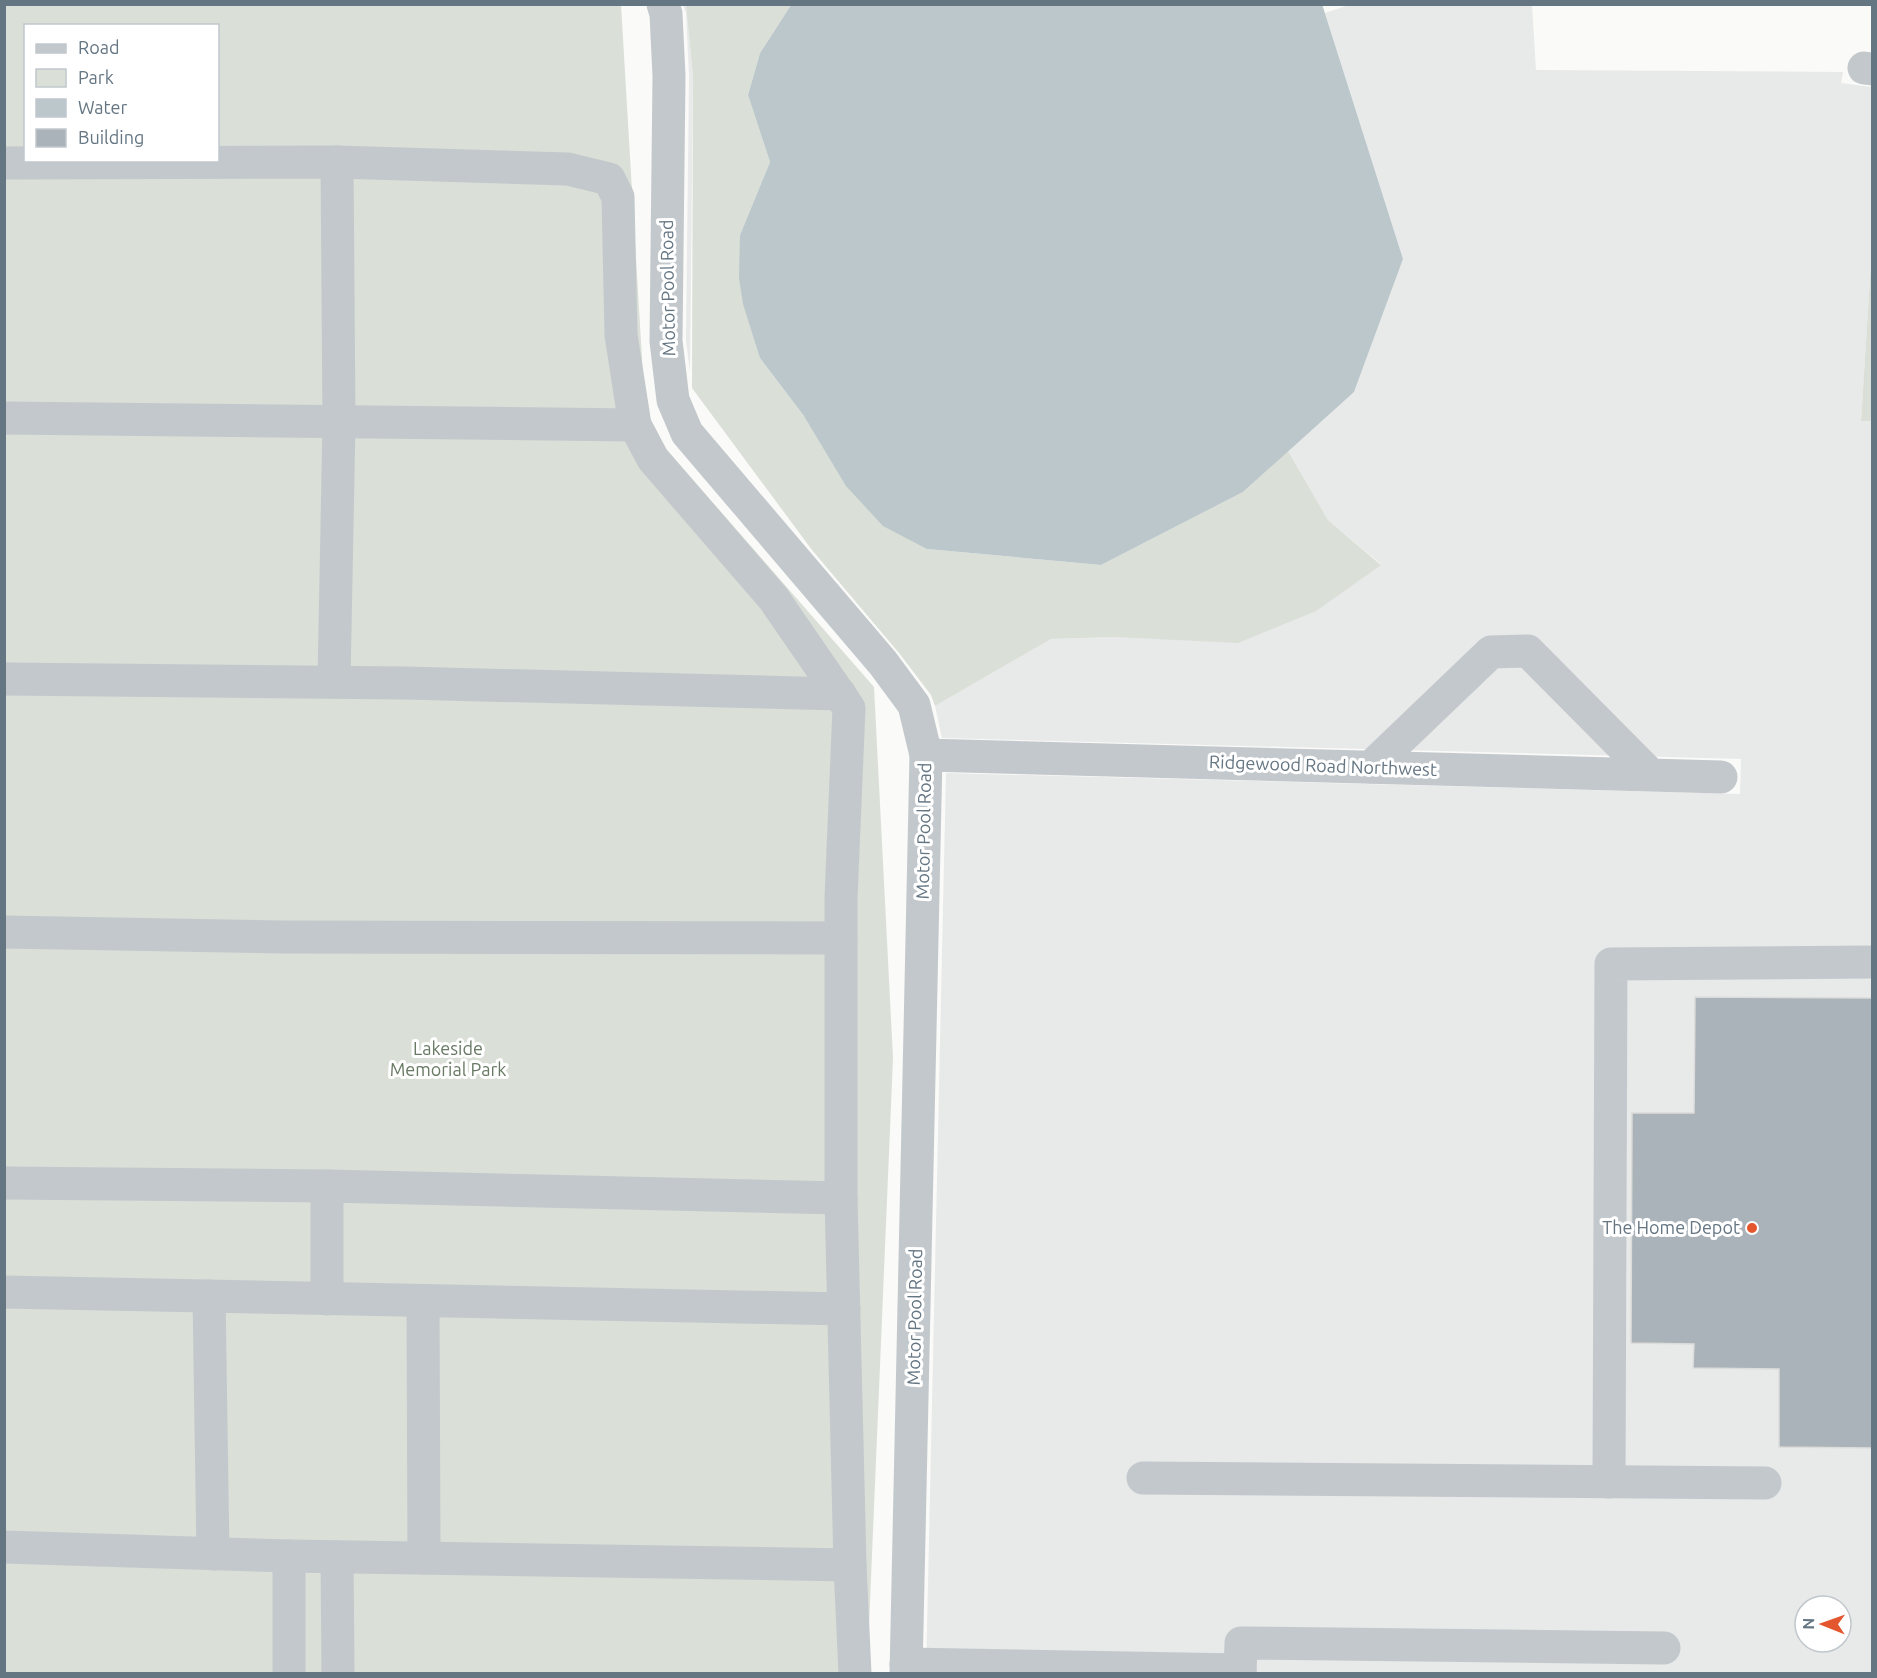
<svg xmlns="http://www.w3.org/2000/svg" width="1877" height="1678" viewBox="0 0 1877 1678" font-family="Ubuntu,sans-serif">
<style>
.built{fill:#e8e9e9;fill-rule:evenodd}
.green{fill:#dadfd7;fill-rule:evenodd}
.water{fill:#bbc7cb}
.building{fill:#aab3b9;stroke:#dcdcda;stroke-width:1.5}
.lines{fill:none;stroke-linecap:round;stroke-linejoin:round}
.minor{stroke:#c3c8cc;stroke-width:33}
.poi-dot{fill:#e4572e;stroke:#fff;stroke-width:2}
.labels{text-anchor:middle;stroke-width:6;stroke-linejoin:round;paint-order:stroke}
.street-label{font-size:18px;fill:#657683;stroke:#fff}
.park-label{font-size:18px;fill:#687a64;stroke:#fff}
.poi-label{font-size:18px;fill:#657683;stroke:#fff;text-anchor:end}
</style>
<rect width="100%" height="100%" fill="#fafaf8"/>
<!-- built -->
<g class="built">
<path d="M1352 4 1532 5 1536 70 1843 72 1841 83 1872 87V247L1861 421H1872V1673L926 1674 946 773 1740 794 1741 759 942 738 935 706 1051 639 1116 637 1381 564 1328 520 1288 451 1354 392 1403 259 1325 13ZM1805 1606H1841V1642H1805Z"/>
<polygon points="683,5 686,5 693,77 690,372 686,341 689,76 686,13"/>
</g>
<!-- green -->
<g class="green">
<path d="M5 5H621L646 426 874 687 893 1058 867 1673 5 1674ZM26 26H218V160H26Z"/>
<polygon points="686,5 791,5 760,53 748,95 770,162 740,235 760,358 804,416 927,549 1101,565 1243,492 1288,451 1328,520 1381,565 1316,611 1238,643 1116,637 1051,639 935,706 931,695 899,653 812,550 692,388 693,77"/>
<polygon points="1872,247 1872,421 1861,421"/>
</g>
<!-- water -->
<polygon class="water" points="1322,4 1403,259 1354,392 1243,492 1101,565 927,549 883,526 846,486 804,416 760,358 743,304 739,278 740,235 770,162 748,95 760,53 791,5"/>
<!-- building -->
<polygon class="building" points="1695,997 1872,998 1872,1448 1779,1447 1779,1369 1693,1368 1694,1344 1631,1343 1632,1113 1694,1113"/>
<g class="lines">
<!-- minor -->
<g class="minor">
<polyline points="663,4 666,14 669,76 666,341 673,400 687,433 883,663 914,705 926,755 906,1674"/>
<polyline points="1864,68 1872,69"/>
<polyline points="4,163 337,162 568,169 609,179 618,197 621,335 635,425 653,459 774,599 849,708 841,898 841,1198 850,1565"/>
<polyline points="4,418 635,425"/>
<polyline points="4,679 405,683 840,694"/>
<polyline points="334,682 339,422 337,162"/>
<polyline points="926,755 1721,777"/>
<polyline points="1371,767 1491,652 1528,651 1650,774"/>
<polyline points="4,932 284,937 841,938"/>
<polyline points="4,1183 327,1186"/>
<polyline points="4,1292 844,1309"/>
<polyline points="209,1296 213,1554"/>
<polyline points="327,1299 327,1186 841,1198"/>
<polyline points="423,1301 424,1558"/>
<polyline points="1143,1478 1765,1483"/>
<polyline points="1609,1482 1611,964 1872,962"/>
<polyline points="4,1547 289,1556 850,1565 855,1674"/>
<polyline points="337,1557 338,1674"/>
<polyline points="906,1664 1240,1670"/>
<polyline points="289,1674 289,1556"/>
<polyline points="1240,1674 1241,1643 1664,1648"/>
</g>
</g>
<!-- markers -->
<circle class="poi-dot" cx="1752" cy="1228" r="6"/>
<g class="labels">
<!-- street labels -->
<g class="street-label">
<text transform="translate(668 288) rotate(-91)" y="6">Motor Pool Road</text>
<text transform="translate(1323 766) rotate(2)" y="6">Ridgewood Road Northwest</text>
<text transform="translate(924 831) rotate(-89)" y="6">Motor Pool Road</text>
<text transform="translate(915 1317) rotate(-89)" y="6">Motor Pool Road</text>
</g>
<!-- park labels -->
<g class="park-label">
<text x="448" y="1055">Lakeside<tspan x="448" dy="21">Memorial Park</tspan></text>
</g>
<!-- poi labels -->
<g class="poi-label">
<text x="1740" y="1234">The Home Depot</text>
</g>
</g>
<!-- border -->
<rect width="1877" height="1678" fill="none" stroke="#657683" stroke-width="12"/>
<!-- legend -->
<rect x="24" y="24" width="195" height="138" fill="#ffffff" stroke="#c1c8cd" stroke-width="1.5"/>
<rect x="36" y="44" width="30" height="9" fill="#c3c8cc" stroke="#c1c8cd" stroke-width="1.5"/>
<text x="78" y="54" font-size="18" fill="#657683">Road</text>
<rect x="36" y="69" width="30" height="18" fill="#dadfd7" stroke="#c1c8cd" stroke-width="1.5"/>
<text x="78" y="84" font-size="18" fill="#657683">Park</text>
<rect x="36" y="99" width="30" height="18" fill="#bbc7cb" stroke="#c1c8cd" stroke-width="1.5"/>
<text x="78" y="114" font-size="18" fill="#657683">Water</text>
<rect x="36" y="129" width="30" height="18" fill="#aab3b9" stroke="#c1c8cd" stroke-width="1.5"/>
<text x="78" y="144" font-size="18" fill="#657683">Building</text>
<!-- north arrow -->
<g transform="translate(1823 1624) rotate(271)"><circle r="28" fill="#ffffff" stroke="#c1c8cd" stroke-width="1.5"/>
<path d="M0-4.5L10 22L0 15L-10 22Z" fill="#e4572e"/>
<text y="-9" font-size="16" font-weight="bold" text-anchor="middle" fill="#657683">N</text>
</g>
</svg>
